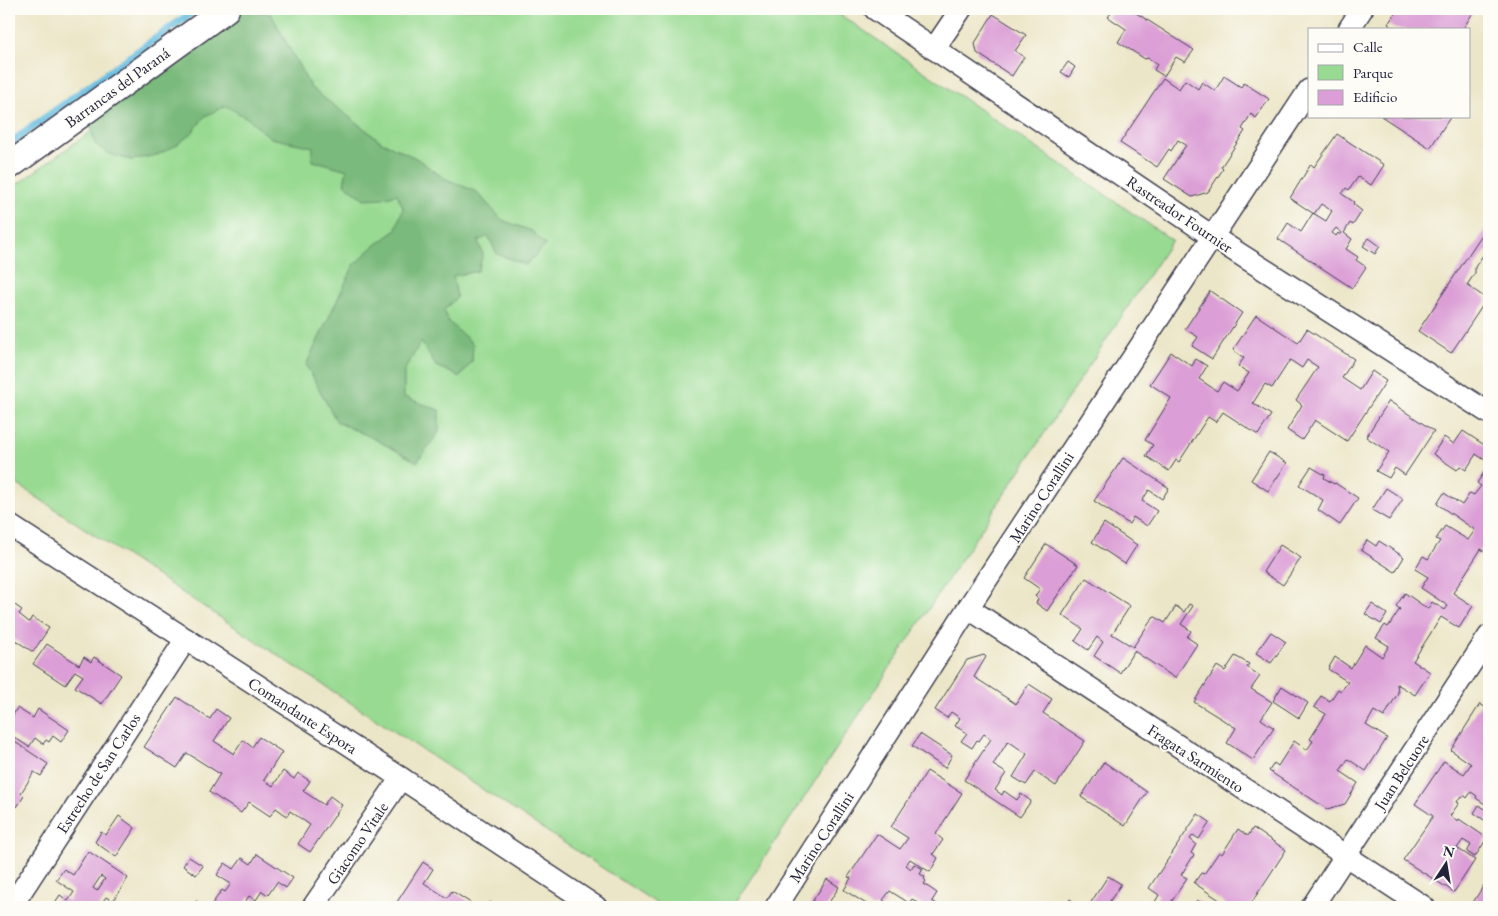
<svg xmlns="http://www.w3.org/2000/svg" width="1498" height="916" viewBox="0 0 1498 916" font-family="'EB Garamond',serif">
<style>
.green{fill:#98da91;stroke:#5d7e66}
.forest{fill:#7aba7b;stroke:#4e6e5b}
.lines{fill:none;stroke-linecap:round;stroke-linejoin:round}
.stream{stroke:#63bce0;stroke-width:8}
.building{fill:#db9ed6;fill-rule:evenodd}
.minor-casing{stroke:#403f50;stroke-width:24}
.tertiary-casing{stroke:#403f50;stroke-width:29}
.minor{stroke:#fff;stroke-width:21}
.tertiary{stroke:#fff;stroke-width:26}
.labels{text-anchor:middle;stroke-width:4;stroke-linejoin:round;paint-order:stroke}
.street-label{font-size:16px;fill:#22223b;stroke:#fdfcf7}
</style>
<rect width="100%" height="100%" fill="#fdfcf7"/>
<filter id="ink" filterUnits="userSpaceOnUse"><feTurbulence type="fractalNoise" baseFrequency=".02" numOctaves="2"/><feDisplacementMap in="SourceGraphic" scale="10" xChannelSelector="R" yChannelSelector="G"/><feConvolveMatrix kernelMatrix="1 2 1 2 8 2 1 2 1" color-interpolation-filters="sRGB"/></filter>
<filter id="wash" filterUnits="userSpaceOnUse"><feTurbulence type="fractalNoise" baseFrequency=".0096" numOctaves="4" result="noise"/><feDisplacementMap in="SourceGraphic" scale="20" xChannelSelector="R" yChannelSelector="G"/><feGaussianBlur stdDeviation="1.12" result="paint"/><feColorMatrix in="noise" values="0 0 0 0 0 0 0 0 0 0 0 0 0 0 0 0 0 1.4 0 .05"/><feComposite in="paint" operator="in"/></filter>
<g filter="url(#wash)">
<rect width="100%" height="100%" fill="#ece6c8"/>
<!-- green -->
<polygon class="green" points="263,9 832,9 1172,240 732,907 662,907 9,479 9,190"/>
<!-- forest -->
<polygon class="forest" points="237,9 271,14 311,88 382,142 416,158 444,178 477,192 502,220 532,231 546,245 526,265 497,254 488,236 478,241 483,254 478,271 453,276 457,297 444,310 448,321 473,344 472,361 460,377 436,366 421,342 404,371 404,397 439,410 439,432 417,462 373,438 337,422 306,365 354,265 373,247 395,231 403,208 397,194 384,198 364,199 344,183 347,170 323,163 312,161 313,147 271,138 247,118 226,106 205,116 191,134 175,146 157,155 131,160 109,154 95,144 88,117"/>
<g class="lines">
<!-- stream -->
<polyline class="stream" points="9,144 197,9"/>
</g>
<g id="blocks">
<!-- building -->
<g class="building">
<polygon points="1114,9 1130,9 1194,50 1185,62 1176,57 1164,76 1154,70 1157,64 1148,58 1145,59 1118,42 1126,29 1108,17"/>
<polygon points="1398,9 1417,9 1420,11 1421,9 1472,9 1474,11 1464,27 1466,29 1395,29 1388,24"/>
<polygon points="993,14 1026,35 1015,51 1024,57 1012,76 977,53 975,43"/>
<polygon points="1068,62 1075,67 1069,77 1061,72"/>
<polygon points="1224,76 1241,87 1244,83 1269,99 1256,118 1251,114 1242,129 1245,131 1221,167 1223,169 1208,192 1192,197 1164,179 1186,145 1178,140 1171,151 1169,149 1157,167 1120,143 1163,78 1179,89 1185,80 1198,89 1202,82 1215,91"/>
<polygon points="1381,116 1451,116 1430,148"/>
<path d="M1337 134 1384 165 1371 185 1358 177 1349 190 1346 188 1342 194 1354 202 1353 204 1362 211 1353 225 1350 223 1344 233 1352 239 1346 249 1358 257 1356 260 1366 267 1352 288 1278 239 1288 223 1301 232 1313 213 1326 221 1332 211 1321 204 1314 214 1290 198 1311 164 1314 167ZM1336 228 1342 233 1340 235 1338 233 1336 236 1332 233Z"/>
<polygon points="1489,224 1489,253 1486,251 1475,267 1475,273 1467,285 1487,299 1451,353 1418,331"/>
<polygon points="1369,238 1380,246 1375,254 1363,246"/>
<polygon points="1210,291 1242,313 1212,359 1192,346 1198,337 1185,329"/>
<polygon points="1256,315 1298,343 1307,329 1354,359 1342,378 1360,390 1372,371 1386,381 1347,441 1315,420 1302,440 1287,430 1302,405 1296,400 1318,367 1307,360 1302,368 1290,360 1272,388 1265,384 1253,403 1271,415 1258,435 1223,412 1216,422 1208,417 1179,462 1176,460 1169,471 1146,456 1153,445 1145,440 1171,398 1150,384 1171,352 1192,366 1196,359 1207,366 1199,379 1217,391 1223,382 1237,391 1249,373 1238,366 1244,358 1233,350"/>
<polygon points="1389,401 1434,431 1405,475 1395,468 1389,478 1376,471 1389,452 1366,437"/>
<polygon points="1463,431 1489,448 1489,463 1476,454 1466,470 1460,466 1457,470 1433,454 1444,437 1454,444"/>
<polygon points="1269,452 1287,463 1268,491 1251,480"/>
<polygon points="1123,458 1169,488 1162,499 1149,490 1142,501 1157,511 1147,526 1133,517 1129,524 1094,501"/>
<polygon points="1489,465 1489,554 1481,549 1453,593 1473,606 1459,628 1441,617 1413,661 1430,672 1415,695 1397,684 1398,693 1384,717 1374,711 1366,725 1387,738 1366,771 1348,759 1340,771 1358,783 1345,804 1327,809 1269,771 1274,763 1278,766 1294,741 1307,750 1313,741 1310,739 1326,714 1314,707 1321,696 1330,701 1338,689 1341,691 1348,682 1328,669 1335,657 1351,668 1365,645 1382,657 1389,646 1376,638 1385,625 1388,627 1400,609 1396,606 1405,593 1428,609 1432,602 1445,610 1448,606 1421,588 1428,577 1415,569 1423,556 1428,559 1440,541 1436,539 1445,526 1468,540 1475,530 1437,504 1444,493 1462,505 1470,493 1474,495 1481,486 1477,483"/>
<polygon points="1311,467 1325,475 1324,478 1334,484 1335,483 1358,498 1340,525 1318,510 1323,500 1299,485"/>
<polygon points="1386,488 1403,499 1389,520 1372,510"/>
<polygon points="1104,523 1137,545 1125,564 1092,542"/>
<polygon points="1367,540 1376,546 1379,541 1404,557 1395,572 1361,550"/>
<polygon points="1046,544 1078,565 1047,611 1036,603 1038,599 1035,596 1040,589 1024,578"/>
<polygon points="1280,545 1301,558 1283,585 1263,572"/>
<polygon points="1086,578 1130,606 1112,634 1133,647 1154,616 1165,623 1176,606 1184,612 1189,604 1193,606 1181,624 1191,631 1187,637 1197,644 1175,678 1134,651 1120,673 1094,656 1103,642 1097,637 1088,650 1075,641 1083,629 1062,615"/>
<polygon points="9,601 22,610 19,614 29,622 32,617 49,628 33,652 9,636"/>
<polygon points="1372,604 1387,614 1381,624 1365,614"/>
<polygon points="1271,632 1286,642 1271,663 1256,653"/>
<polygon points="47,644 79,665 84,657 91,662 94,657 121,675 102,704 75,687 83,676 75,671 65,685 33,664"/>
<polygon points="984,655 986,657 974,677 1016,704 1029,684 1052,699 1043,713 1085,741 1056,786 1035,772 1026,785 1013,777 1027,754 1008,741 993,765 1006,773 995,790 1002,795 1004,791 1017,800 1021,794 1031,801 1020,817 964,780 991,739 984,734 979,741 977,740 972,748 961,741 967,733 955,726 960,718 951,712 947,718 935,710 967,660"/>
<polygon points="1235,656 1249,664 1247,667 1260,676 1251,689 1272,702 1261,719 1274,728 1253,760 1227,743 1236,728 1194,702 1217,666 1225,671"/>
<polygon points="1282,686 1308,703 1299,718 1273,701"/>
<polygon points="177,697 210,719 216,709 229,718 214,741 234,754 243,740 252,747 259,737 282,752 264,780 273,786 283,771 294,779 298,773 310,781 303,791 324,805 330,796 342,805 310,852 298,844 310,825 290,811 287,816 276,808 270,816 249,802 241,813 209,792 220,774 187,753 177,768 144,747"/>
<polygon points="1480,704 1489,710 1489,807 1476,798 1477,796 1471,792 1467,798 1465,796 1460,797 1457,802 1459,803 1450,816 1458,821 1459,819 1487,838 1475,857 1467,852 1471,845 1463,840 1457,848 1475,860 1454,892 1403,860 1433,816 1415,804 1444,761 1464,774 1471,764 1451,750"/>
<polygon points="17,708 33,718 38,709 69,730 61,742 53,736 49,742 46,740 43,744 35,738 29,747 9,734 9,722"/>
<polygon points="920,734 952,755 945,768 912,746"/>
<polygon points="9,738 48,764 41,776 34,772 21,793 24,796 17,807 9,802"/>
<polygon points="1104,762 1147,792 1125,826 1081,797"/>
<polygon points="927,771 962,793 936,834 943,840 933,854 938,858 930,872 910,859 906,865 911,869 914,864 923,869 920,874 925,877 924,879 926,881 924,884 937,893 932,901 942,907 925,907 912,899 909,903 890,891 883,900 886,902 883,907 871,907 844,890 851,878 848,877 877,834 900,849 908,838 891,827"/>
<polygon points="1479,805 1489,812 1489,817 1487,822 1474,813"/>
<polygon points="1198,814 1210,822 1199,839 1193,835 1190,839 1196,844 1191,853 1194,855 1181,875 1187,878 1168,907 1163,907 1155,902 1159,895 1149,888"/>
<polygon points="119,816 135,828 116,857 95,842 101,832 106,835"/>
<polygon points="1253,828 1286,850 1250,905 1251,907 1230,907 1194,883 1201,873 1204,874 1219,852 1222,854 1238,829 1248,836"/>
<path d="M88 851 128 878 113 901 106 897 99 907H52L60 895 68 901 74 892 56 880 64 869 73 875ZM101 876 105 879 97 891 93 888Z"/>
<polygon points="257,854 293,878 286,888 277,882 268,895 262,891 256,900 249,896 245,902 251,906 249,907 210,907 222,890 225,892 231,884 217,875 225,863 234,869 242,858 251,864"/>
<polygon points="189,857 203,866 196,875 183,866"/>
<polygon points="423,862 433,869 424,883 447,898 452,891 477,907 399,907 395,905"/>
<polygon points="1108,876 1121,884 1106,907 1088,907"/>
<polygon points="1489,877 1489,907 1477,907 1472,904"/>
<polygon points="827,879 839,887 826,907 814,907 810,905"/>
<polygon points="1070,899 1081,907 1064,907"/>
<polygon points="1197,900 1207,907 1192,907"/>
<polygon points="196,901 207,907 192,907"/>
<polygon points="490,902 498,907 487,907"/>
</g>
</g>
</g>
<g filter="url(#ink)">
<use href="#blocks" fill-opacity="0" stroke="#403f50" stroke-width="1"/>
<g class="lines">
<!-- minor casing -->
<g class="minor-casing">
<g id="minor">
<polyline points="875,9 1213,237 1489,413"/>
<polyline points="1349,29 1362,9"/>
<polyline points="934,49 961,9"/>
<polyline points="9,525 401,778 596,907"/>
<polyline points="968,608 1424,907"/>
<polyline points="11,907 186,639"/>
<polyline points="313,907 401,778"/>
<polyline points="776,907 968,608 1309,90"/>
<polyline points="1312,907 1489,636"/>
</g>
</g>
<!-- tertiary casing -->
<g class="tertiary-casing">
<polyline id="tertiary" points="9,166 226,9"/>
</g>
<!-- minor -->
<use href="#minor" class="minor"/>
<!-- tertiary -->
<use href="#tertiary" class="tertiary"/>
</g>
</g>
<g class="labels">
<!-- street labels -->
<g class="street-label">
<text transform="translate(117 87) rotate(-36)" y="6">Barrancas del Paraná</text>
<text transform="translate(1180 214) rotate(34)" y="6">Rastreador Fournier</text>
<text transform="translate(1041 497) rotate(-57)" y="6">Marino Corallini</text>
<text transform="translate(303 715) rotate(33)" y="6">Comandante Espora</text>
<text transform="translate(1196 758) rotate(33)" y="6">Fragata Sarmiento</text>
<text transform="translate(1401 772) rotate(-57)" y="6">Juan Belcuore</text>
<text transform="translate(98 773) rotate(-57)" y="6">Estrecho de San Carlos</text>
<text transform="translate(821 837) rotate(-57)" y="6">Marino Corallini</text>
<text transform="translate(357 843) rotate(-56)" y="6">Giacomo Vitale</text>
</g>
</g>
<!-- margin -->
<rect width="1498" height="916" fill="none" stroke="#fdfcf7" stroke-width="30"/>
<!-- legend -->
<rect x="1308" y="28" width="162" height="90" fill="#fdfcf7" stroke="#a5a5ac"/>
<rect x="1318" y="44" width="25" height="8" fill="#ffffff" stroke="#a5a5ac"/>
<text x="1353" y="52" font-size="15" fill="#22223b">Calle</text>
<rect x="1318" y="65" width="25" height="15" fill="#98da91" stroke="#a5a5ac"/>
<text x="1353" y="78" font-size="15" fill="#22223b">Parque</text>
<rect x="1318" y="90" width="25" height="15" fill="#db9ed6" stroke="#a5a5ac"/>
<text x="1353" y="102" font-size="15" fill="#22223b">Edificio</text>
<!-- north arrow -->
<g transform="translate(1446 864) rotate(12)" stroke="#fdfcf7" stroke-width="4" paint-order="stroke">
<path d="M0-4L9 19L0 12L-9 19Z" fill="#22223b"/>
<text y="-8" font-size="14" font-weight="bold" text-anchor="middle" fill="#22223b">N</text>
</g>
</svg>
